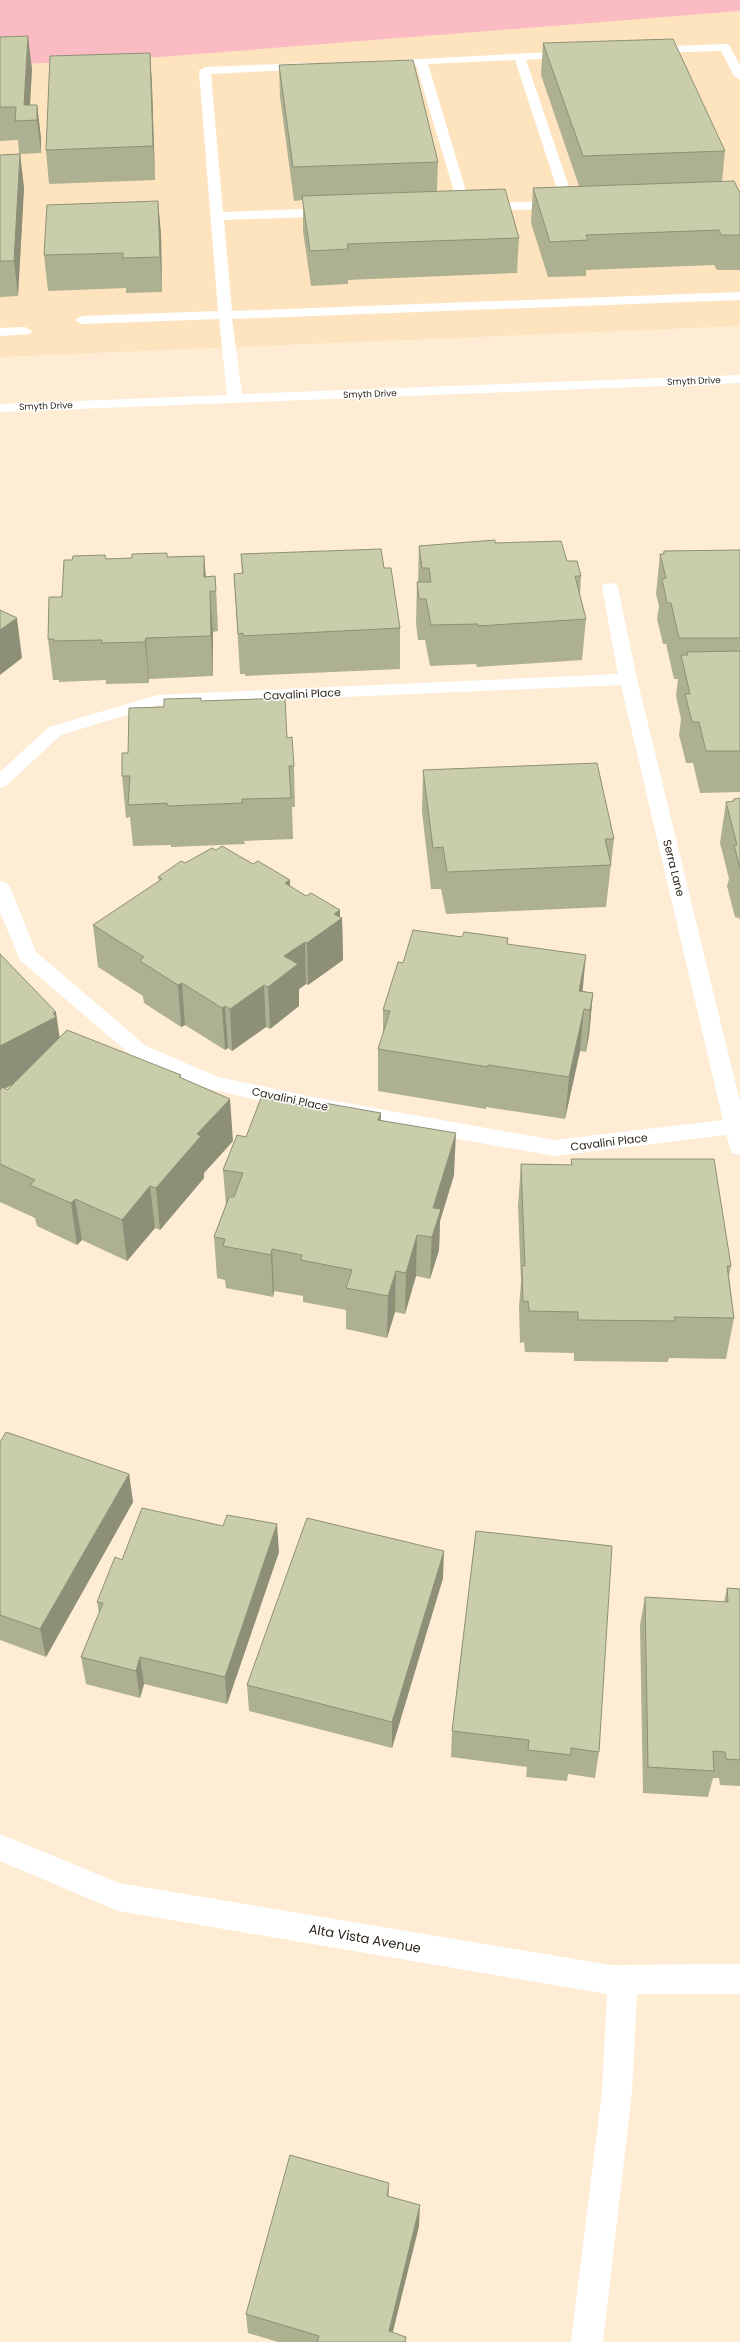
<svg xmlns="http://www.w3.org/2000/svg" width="740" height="2342" viewBox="0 0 740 2342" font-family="Poppins,sans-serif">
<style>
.built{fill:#fee4be}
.green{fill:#fabcc2}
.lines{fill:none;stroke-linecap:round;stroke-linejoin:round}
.minor{fill:#fff;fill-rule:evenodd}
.wall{fill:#aeb092;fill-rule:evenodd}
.shaded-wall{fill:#8d9077}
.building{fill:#cacdaa;stroke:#8d9077}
.labels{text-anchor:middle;stroke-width:3;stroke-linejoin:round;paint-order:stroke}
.far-street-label{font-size:9px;fill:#261f13;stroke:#fff}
.street-label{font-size:11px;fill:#261f13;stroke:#fff}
.near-street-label{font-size:13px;fill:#261f13;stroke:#fff}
</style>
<rect width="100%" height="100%" fill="#feedd4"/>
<!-- built -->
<polygon class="built" points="729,11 740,11 740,326 0,357 0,65 135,59"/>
<!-- green -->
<polygon class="green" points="0,0 740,0 740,11 135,59 0,65"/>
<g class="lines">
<!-- minor -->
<g class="minor">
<polygon points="725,44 729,45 740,65 740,80 734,76 721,51 648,53 642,50 648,47"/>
<polygon points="572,51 578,54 576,56 526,60 575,205 569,209 474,210 473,207 474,204 479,203 561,201 515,60 428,64 471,208 465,212 460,211 416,65 384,66 380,65 378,63 380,61"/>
<polygon points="308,63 314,67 312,69 211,74 223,212 333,208 340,212 333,216 224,220 232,311 740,292 740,300 232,319 242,394 740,375 740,383 0,412 0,404 227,395 219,319 82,324 75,320 82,316 218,311 199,71 205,67"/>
<polygon points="25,327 32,331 30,334 0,336 0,328"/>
<polygon points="610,583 616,584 618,588 637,679 740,1102 740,1155 732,1153 726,1135 554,1156 313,1113 206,1088 132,1056 20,960 0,912 0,881 7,883 10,887 36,952 146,1046 218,1077 313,1097 554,1140 723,1120 621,685 159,705 61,735 6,786 0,788 0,772 49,727 158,695 618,674 602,588 604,584"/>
<polygon points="0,1834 119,1883 611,1965 740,1964 740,1994 637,1994 632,2092 603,2342 571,2342 602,2092 607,1994 118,1911 0,1861"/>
</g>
</g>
<!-- wall -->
<g class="wall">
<polygon points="0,37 32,69 30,105 37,105 41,138 41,153 20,154 24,188 18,296 0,297 0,155 19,154 18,140 0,141"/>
<polygon points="543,43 725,151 722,181 740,193 740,270 717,270 714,265 586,270 586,276 548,277 531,223 533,188 579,186 541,75"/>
<polygon points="150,53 152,86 155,180 49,184 46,150"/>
<polygon points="279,65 438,162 437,191 519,238 517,273 348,280 348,284 311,286 303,231 303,200 294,201 280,97"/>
<polygon points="158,201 161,235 162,292 126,293 126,288 48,291 44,255"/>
<polygon points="495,543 567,561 581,576 580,596 586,619 582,660 477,667 476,664 430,666 425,640 418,640 416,623 417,582 418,582 419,546"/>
<polygon points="740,550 740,792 700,793 693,763 686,763 679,735 681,719 676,696 678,679 674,679 666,644 663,644 657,619 659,606 656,594 660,554 663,554 664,551"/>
<polygon points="241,554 384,568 400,628 400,669 245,676 245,674 240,674 234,574 242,573"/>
<polygon points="204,556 206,577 215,576 218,631 213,632 213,676 149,679 149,683 106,684 106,680 59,682 59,680 53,680 48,639 72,560"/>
<polygon points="201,701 287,738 294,766 295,807 292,807 293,839 244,841 245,844 171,847 171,845 133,846 130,817 126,818 122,776 128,753 164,707"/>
<polygon points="423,770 614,839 606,907 446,914 441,889 431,889 422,812"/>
<polygon points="740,798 740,921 739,918 735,917 727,886 729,879 720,843 726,802 733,801 734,799"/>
<polygon points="185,863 290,887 306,896 340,910 340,917 342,918 343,960 308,985 306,984 299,989 299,1006 270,1029 266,1027 232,1051 228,1048 225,1050 185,1025 181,1027 144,1003 143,996 98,967 93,925 159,881 158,877"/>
<polygon points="462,937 508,938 507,944 583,991 593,993 589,1035 586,1052 580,1051 565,1119 486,1107 486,1109 378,1091 378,1049 383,1034 383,1010 403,963"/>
<path d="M0 954 60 1037 181 1075V1078L233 1141 204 1173V1178L160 1230 155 1228 127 1261 82 1240 77 1245 37 1226 35 1218 0 1202ZM12 1085 7 1090 5 1089Z"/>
<polygon points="381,1120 454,1175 440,1221 439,1250 430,1279 416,1276 405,1314 395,1312 387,1338 346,1329 346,1310 303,1302 303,1296 274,1291 273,1297 226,1288 225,1280 217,1278 214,1237 226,1205 223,1170 246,1137"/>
<polygon points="571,1159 731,1266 729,1276 734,1318 726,1359 669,1358 668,1362 574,1361 574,1353 525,1352 524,1342 520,1343 519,1307 521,1281 518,1206 521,1164 571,1165"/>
<polygon points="0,1442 129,1474 133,1502 46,1657 0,1640"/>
<polygon points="476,1531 599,1752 595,1778 568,1774 567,1781 526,1777 527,1767 451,1757 452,1731"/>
<polygon points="279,1552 227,1704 144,1684 140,1698 86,1684 81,1657 99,1613 97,1602 122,1560"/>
<polygon points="443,1578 392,1748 249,1711 247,1685"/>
<polygon points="727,1588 740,1589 740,1786 720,1785 719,1778 713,1778 708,1797 643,1793 640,1625 645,1597 724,1602"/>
<polygon points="389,2196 419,2226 393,2332 406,2342 278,2342 248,2333 246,2314"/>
</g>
<!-- shaded-wall -->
<g class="shaded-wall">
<polygon points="28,36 32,69 29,120 24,105"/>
<polygon points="150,53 152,86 155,180 153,146"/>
<polygon points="37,105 41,138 41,153 37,120"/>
<polygon points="20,154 24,188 18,296 14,261"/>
<polygon points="158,201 161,235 162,292 160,257"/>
<polygon points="204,556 207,596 204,577"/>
<polygon points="215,576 217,617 218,631 216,591"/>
<polygon points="210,591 213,632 213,676 211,636"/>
<polygon points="17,618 22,658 0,675 0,630"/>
<polygon points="146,638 149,679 149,683 145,642"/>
<polygon points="290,880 291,921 285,883"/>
<polygon points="340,910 340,920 342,918 343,960 308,985 307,943 334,914"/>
<polygon points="305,942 306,984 299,989 299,1006 270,1029 268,987 284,956"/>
<polygon points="586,955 582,997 579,991"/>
<polygon points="182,983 185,1025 181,1027 178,985"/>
<polygon points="264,985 266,1027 232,1051 230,1009"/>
<polygon points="593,993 589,1035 586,1052 590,1010"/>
<polygon points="225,1006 228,1048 225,1050 222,1008"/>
<polygon points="584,1009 580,1051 565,1119 569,1077"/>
<polygon points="56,1012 62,1054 62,1059 0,1091 0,1046"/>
<polygon points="230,1099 233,1141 204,1173 204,1178 160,1230 156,1188 197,1134"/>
<polygon points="381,1113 380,1155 378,1120"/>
<polygon points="456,1133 454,1175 440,1221 439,1250 430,1279 433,1208"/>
<polygon points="150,1186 155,1228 127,1261 122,1220"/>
<polygon points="75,1199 82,1240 77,1245 71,1203"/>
<polygon points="417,1235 416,1276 405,1314 406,1273"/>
<polygon points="272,1249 274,1291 273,1297 271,1255"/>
<polygon points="396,1271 395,1312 387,1338 388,1296"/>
<polygon points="129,1474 133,1502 46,1657 40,1629"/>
<polygon points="277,1524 279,1552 227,1704 225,1677"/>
<polygon points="444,1551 443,1578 392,1748 392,1722"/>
<polygon points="140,1657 144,1684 140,1698 136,1671"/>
<polygon points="389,2183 388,2204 387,2196"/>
<polygon points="420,2205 419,2226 390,2342 389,2331"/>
</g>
<!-- building -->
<g class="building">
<polygon points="28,36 24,105 37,105 37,120 15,121 16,107 0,107 0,37"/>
<polygon points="673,39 725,151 583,156 543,43"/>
<polygon points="150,53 153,146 46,150 50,56"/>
<polygon points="413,60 438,162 293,167 279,65"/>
<polygon points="20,154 14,261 0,261 0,155"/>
<polygon points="734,181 740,193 740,235 721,235 719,230 586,235 588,240 550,242 533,188"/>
<polygon points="505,189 519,238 347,244 348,249 310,251 302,196"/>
<polygon points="158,201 160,257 123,258 123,253 44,255 47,205"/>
<polygon points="495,540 495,543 561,541 567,561 577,561 581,576 575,576 586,619 478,626 478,624 431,625 426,599 419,599 417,582 431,582 429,568 422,568 419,546"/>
<polygon points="381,549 384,568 391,568 400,628 243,636 243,633 238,634 234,574 243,573 241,554"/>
<polygon points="740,550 740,638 679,638 671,603 667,603 662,579 666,578 660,554 664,554 664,551"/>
<polygon points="167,553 167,557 204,556 204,577 215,576 216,591 210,591 211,636 146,638 145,642 102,643 102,640 54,641 54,639 48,639 49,597 62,597 64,560 72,560 73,556 105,555 106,559 132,558 132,554"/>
<polygon points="0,610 17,618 0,630"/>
<polygon points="740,651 740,751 706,751 699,722 692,722 685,694 690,694 681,655 688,655 687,652"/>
<polygon points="201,698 201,701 285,698 287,738 292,737 294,766 289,766 291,798 242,799 242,803 168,806 167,803 128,805 130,776 122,776 122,753 128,753 129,708 164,707 164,699"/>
<polygon points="597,763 614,839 605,839 611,865 447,872 443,847 433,848 423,770"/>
<polygon points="740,798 740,868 734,845 737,845 726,802 734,801 734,799"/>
<polygon points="222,846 253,864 258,861 290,880 285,883 306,896 311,893 340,910 334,914 342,918 307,943 305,942 284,956 298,964 268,987 264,985 230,1009 225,1006 222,1008 182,983 178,985 140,961 144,957 93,925 162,879 158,877 181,861 185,863 212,848 216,850"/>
<polygon points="413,930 462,937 464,932 508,938 507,944 586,955 579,991 593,993 590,1010 584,1009 569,1077 488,1065 488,1067 378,1049 390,1011 383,1010 398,962 403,963"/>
<polygon points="0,954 56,1012 53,1013 56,1017 0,1046"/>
<polygon points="67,1030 181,1075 179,1077 230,1099 197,1134 201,1136 156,1188 150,1186 122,1220 75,1199 71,1203 30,1185 35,1180 0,1164 0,1090 3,1087 7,1090"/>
<polygon points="261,1098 323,1109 324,1103 381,1113 378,1120 456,1133 433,1208 441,1209 432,1237 417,1235 406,1273 396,1271 388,1296 346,1288 352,1270 301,1260 302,1255 272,1249 271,1255 223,1246 225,1239 214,1237 229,1197 234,1197 243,1173 223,1170 237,1135 246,1137"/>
<polygon points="571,1159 714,1159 731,1266 727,1266 734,1318 674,1317 675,1321 578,1320 578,1312 529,1311 528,1301 523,1302 522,1265 525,1266 521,1164 572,1165"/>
<polygon points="6,1432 129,1474 40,1629 0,1615 0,1442"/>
<polygon points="142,1508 223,1526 227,1515 277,1524 225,1677 140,1657 136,1671 81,1657 103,1603 97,1602 115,1557 122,1560"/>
<polygon points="307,1518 444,1551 392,1722 247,1685"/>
<polygon points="476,1531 612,1546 599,1752 571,1748 571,1755 528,1750 529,1740 452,1731"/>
<polygon points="727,1588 740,1589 740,1760 726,1759 725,1752 713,1751 714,1771 648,1767 645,1597 728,1602"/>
<polygon points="290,2155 389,2183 387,2196 420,2205 389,2331 406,2337 405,2342 317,2342 319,2336 246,2314"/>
</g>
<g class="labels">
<!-- far-street labels -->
<g class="far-street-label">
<text transform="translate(694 381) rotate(-2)" y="3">Smyth Drive</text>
<text transform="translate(370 394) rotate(-2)" y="3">Smyth Drive</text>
<text transform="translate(46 406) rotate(-2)" y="3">Smyth Drive</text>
</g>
<!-- street labels -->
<g class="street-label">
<text transform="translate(302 694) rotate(-3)" y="4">Cavalini Place</text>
<text transform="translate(674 868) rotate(76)" y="4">Serra Lane</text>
<text transform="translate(290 1099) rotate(12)" y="4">Cavalini Place</text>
<text transform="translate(609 1142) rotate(-7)" y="4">Cavalini Place</text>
</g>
<!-- near-street labels -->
<g class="near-street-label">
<text transform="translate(365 1938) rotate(10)" y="5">Alta Vista Avenue</text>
</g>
</g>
</svg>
